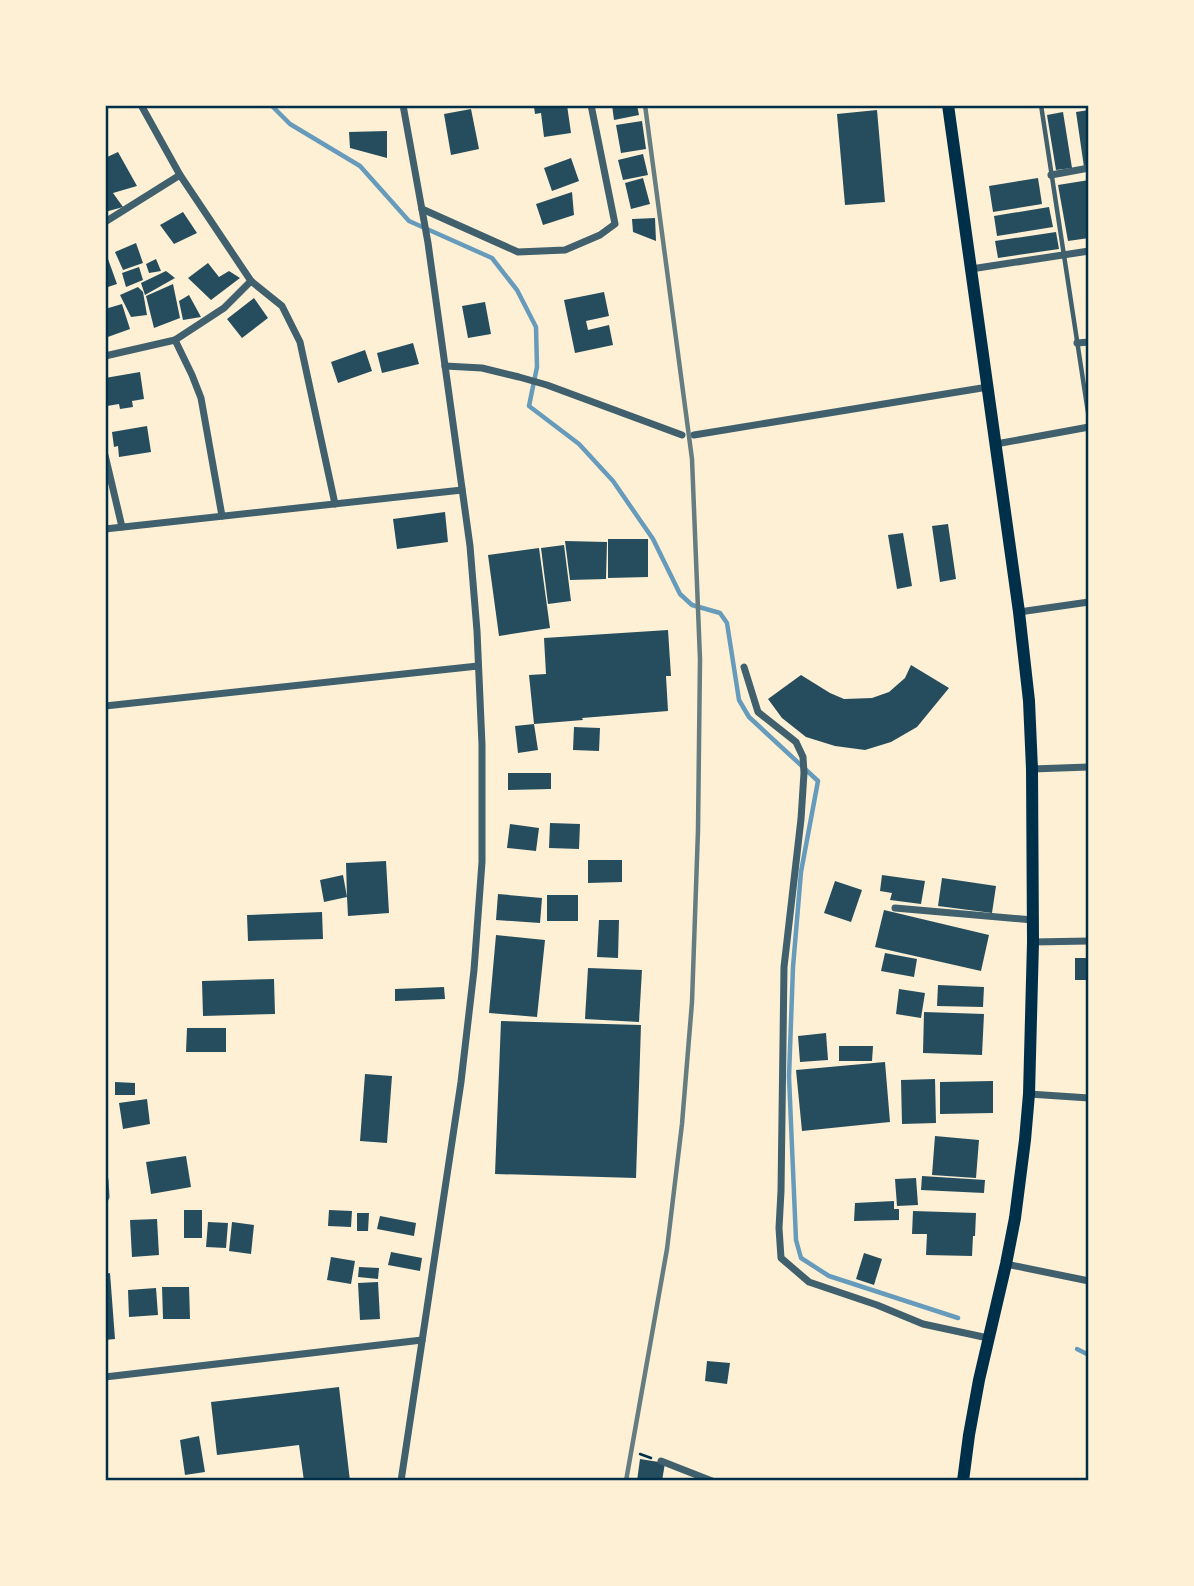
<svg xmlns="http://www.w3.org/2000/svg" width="1194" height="1586" viewBox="0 0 1194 1586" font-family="'PT Sans',sans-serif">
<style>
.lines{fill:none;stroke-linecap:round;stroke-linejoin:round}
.stream{stroke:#669bbc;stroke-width:4.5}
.building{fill:#264d5e}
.path{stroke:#003049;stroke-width:2.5}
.service{stroke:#3f606c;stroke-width:4.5}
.minor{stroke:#3f606c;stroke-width:7}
.primary{stroke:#003049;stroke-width:12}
.rail{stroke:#657d81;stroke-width:4.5}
.neatline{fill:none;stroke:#003049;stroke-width:2.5}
</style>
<rect width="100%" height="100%" fill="#fdf0d5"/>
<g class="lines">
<!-- stream -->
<g class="stream">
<polyline points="271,105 290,124 360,166 409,221 492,258 517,290 536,327 537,367 529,406 579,444 613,481 653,539 680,594 692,605 720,613 727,623 739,700 749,717 818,781 801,872 793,967 789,1077 796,1240 801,1258 829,1276 958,1318"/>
<polyline points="1077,1349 1089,1355"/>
</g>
</g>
<!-- building -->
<g class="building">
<polygon points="542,105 567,105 571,133 544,137 541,113 535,114 534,107"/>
<polygon points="612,105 637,105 639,115 614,120"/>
<polygon points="471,109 479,149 451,155 444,114"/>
<polygon points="877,110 885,202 845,205 837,114"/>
<polygon points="1089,110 1089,166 1084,167 1076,112"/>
<polygon points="1063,112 1072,168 1056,170 1047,115"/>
<polygon points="642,121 646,149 621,153 616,125"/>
<polygon points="387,131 387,158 350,148 349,132"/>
<polygon points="118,152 137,186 113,193 123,207 105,212 105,158"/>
<polygon points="643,154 648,175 623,180 618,160"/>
<polygon points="571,158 579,181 552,191 544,168"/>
<polygon points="643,178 650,204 631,209 625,183"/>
<polygon points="1038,178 1042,204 993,212 989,186"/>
<polygon points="1089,180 1089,238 1068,241 1058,185"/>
<polygon points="572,192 574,215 543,225 536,204"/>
<polygon points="1049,207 1053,227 997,236 994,216"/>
<polygon points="183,212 197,233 174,244 160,225"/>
<polygon points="655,218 656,241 633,232 632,219"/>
<polygon points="1056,232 1059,249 998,258 995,241"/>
<polygon points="136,243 143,263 123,270 115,252"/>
<polygon points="108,259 117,284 105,288 105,264"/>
<polygon points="156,259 161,271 149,273 146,264"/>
<polygon points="208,263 219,277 229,271 240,278 211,300 188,278"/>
<polygon points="139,267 143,280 126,287 122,273"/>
<polygon points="166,271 175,278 145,295 141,283"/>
<polygon points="173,284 180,318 154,328 146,296"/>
<polygon points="138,287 143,292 147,315 131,317 120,295"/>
<polygon points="604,292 609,316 586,321 588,330 609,325 613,345 575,353 564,300"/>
<polygon points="189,295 201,317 183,320 179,301"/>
<polygon points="254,298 268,318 242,338 227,319"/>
<polygon points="485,302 491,334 468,338 462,306"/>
<polygon points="122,304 130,329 105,338 105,309"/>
<polygon points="413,343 419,364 382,373 377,353"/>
<polygon points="365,350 372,371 338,383 331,362"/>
<polygon points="140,372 144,399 132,401 133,407 120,409 119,404 107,406 105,378"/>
<polygon points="147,426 151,452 119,457 118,446 114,447 112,432"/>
<polygon points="445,512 448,542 397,549 393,519"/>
<polygon points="948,524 956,579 940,582 932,526"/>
<polygon points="903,533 912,586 897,589 888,535"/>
<polygon points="608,539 648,539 648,577 608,578"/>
<polygon points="565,541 607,542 606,579 570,580"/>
<polygon points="564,545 571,601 548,604 541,548"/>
<polygon points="539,548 550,628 499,636 488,555"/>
<polygon points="668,630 671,676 666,676 668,711 582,718 583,720 534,724 529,675 546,674 544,638"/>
<polygon points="911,665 949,688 917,727 891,742 865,750 835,746 806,737 782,718 768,699 801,675 830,693 844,699 872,698 889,692 905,678"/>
<polygon points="534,724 538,750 518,753 515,726"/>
<polygon points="574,727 600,728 599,751 573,750"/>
<polygon points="508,773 551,773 551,789 508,790"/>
<polygon points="550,823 580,824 579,849 549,848"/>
<polygon points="510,824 539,828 536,851 507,848"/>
<polygon points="588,860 622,860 622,882 588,883"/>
<polygon points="386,861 389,913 348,916 347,897 324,902 320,880 343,875 347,897 346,863"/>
<polygon points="882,875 925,881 921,904 890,900 892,893 880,891"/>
<polygon points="942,878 996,886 992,913 938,906"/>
<polygon points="835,881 862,890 851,922 824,913"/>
<polygon points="498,894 542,898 540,923 496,920"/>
<rect x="547" y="895" width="31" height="26"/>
<polygon points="884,910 989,935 981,971 875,947"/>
<polygon points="322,912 323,939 248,941 247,915"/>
<polygon points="599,920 619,920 618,958 597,957"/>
<polygon points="496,935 545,940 537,1017 489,1013"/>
<polygon points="885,953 917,959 914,977 881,971"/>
<rect x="1075" y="958" width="14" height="22"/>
<polygon points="588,968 642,970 639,1022 585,1019"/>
<polygon points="274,979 275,1014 203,1016 202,981"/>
<polygon points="938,985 984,987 983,1007 937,1006"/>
<polygon points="444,987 445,999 395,1001 395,989"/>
<polygon points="899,989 925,993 921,1018 896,1014"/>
<polygon points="924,1012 984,1014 982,1055 923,1053"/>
<polygon points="501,1021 641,1025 636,1178 495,1174"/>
<polygon points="187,1028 226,1028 226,1052 186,1052"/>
<polygon points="826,1033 828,1060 800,1062 798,1036"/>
<polygon points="839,1046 873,1046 872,1061 839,1061"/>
<polygon points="885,1062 890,1122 802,1131 796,1070"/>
<polygon points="365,1074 392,1076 387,1143 360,1141"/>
<polygon points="935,1079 936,1123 902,1124 901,1080"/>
<polygon points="993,1081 993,1113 940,1114 940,1082"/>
<polygon points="115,1082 135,1083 135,1095 115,1095"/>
<polygon points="147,1099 150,1124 123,1129 119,1103"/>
<polygon points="935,1136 979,1140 976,1178 932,1175"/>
<polygon points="186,1156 191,1187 151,1194 146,1162"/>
<polygon points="922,1176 985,1180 984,1193 921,1190"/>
<polygon points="916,1178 918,1205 897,1206 895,1179"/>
<polygon points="894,1201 894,1209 899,1209 899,1220 854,1221 855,1203"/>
<rect x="184" y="1210" width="18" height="28"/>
<polygon points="329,1210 352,1211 351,1227 328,1226"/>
<polygon points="913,1211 976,1213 975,1236 973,1236 972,1256 926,1255 927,1234 912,1234"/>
<polygon points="357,1213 369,1213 368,1231 357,1231"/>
<polygon points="380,1216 416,1223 414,1236 377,1229"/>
<polygon points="157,1219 159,1255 132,1257 130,1220"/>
<polygon points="208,1222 228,1223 226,1248 206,1247"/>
<polygon points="232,1222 254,1225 251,1254 229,1251"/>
<polygon points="391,1252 422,1258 420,1271 388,1265"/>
<polygon points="864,1253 882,1259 874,1285 856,1279"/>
<polygon points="331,1257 355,1261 351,1284 327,1280"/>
<polygon points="359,1267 379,1268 378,1279 358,1277"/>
<polygon points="110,1273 115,1339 105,1340 105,1274"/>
<polygon points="378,1282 380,1319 360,1320 358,1283"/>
<polygon points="162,1287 189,1287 190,1319 163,1319"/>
<polygon points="156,1288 158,1315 129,1317 128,1290"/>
<polygon points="707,1361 730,1363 727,1384 705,1381"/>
<polygon points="339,1387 350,1481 304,1481 299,1445 217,1455 211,1402"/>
<polygon points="199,1436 205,1472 185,1475 180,1440"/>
<polygon points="640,1459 665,1463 662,1481 637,1481"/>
</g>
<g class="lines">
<!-- path -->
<polyline class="path" points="640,1454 651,1458"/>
<!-- service -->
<polyline class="service" points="1041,105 1089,419"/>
<!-- minor -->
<g class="minor">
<polyline points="141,105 180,175 251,281 282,306 300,342 335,504"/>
<polyline points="1051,175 1089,168"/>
<polyline points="422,209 518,252 565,250 600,235 615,224 591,105"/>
<polyline points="105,222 180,175"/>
<polyline points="971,269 1089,251"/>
<polyline points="175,340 192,375 201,398 222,516"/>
<polyline points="1077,343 1089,342"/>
<polyline points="105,356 175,340 224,308 251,281"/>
<polyline points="445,366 482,368 519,377 547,385 682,435"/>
<polyline points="694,435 988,387"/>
<polyline points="996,444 1089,427"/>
<polyline points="105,455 122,527"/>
<polyline points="105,529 462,490"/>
<polyline points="1019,612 1089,602"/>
<polyline points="744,667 758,712 796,742 803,757 804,773 801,819 784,967 781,1191 779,1228 781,1258 809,1282 877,1305 923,1324 988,1338"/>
<polyline points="105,706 478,666"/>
<polyline points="1032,769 1089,767"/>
<polyline points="895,908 1033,920"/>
<polyline points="1033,942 1089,941"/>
<polyline points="1029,1094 1089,1098"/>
<polyline points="105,1180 106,1197 105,1199"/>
<polyline points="1006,1264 1089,1281"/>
<polyline points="105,1377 422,1340"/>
<polyline points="661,1461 712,1481"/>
<polyline points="401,1481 461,1082 474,970 482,862 482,745 477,631 470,546 428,243 403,105"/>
</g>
<!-- primary -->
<polyline class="primary" points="948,105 1019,612 1029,701 1032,769 1033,942 1029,1094 1025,1140 1015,1218 1006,1264 979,1380 969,1435 963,1481"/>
<!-- rail -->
<polyline class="rail" points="626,1481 667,1249 682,1124 692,1002 698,830 700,659 692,459 645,105"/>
</g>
<!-- border -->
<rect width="1194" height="1586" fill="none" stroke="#fdf0d5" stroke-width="214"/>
<rect x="107" y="107" width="980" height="1372" class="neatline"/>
</svg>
